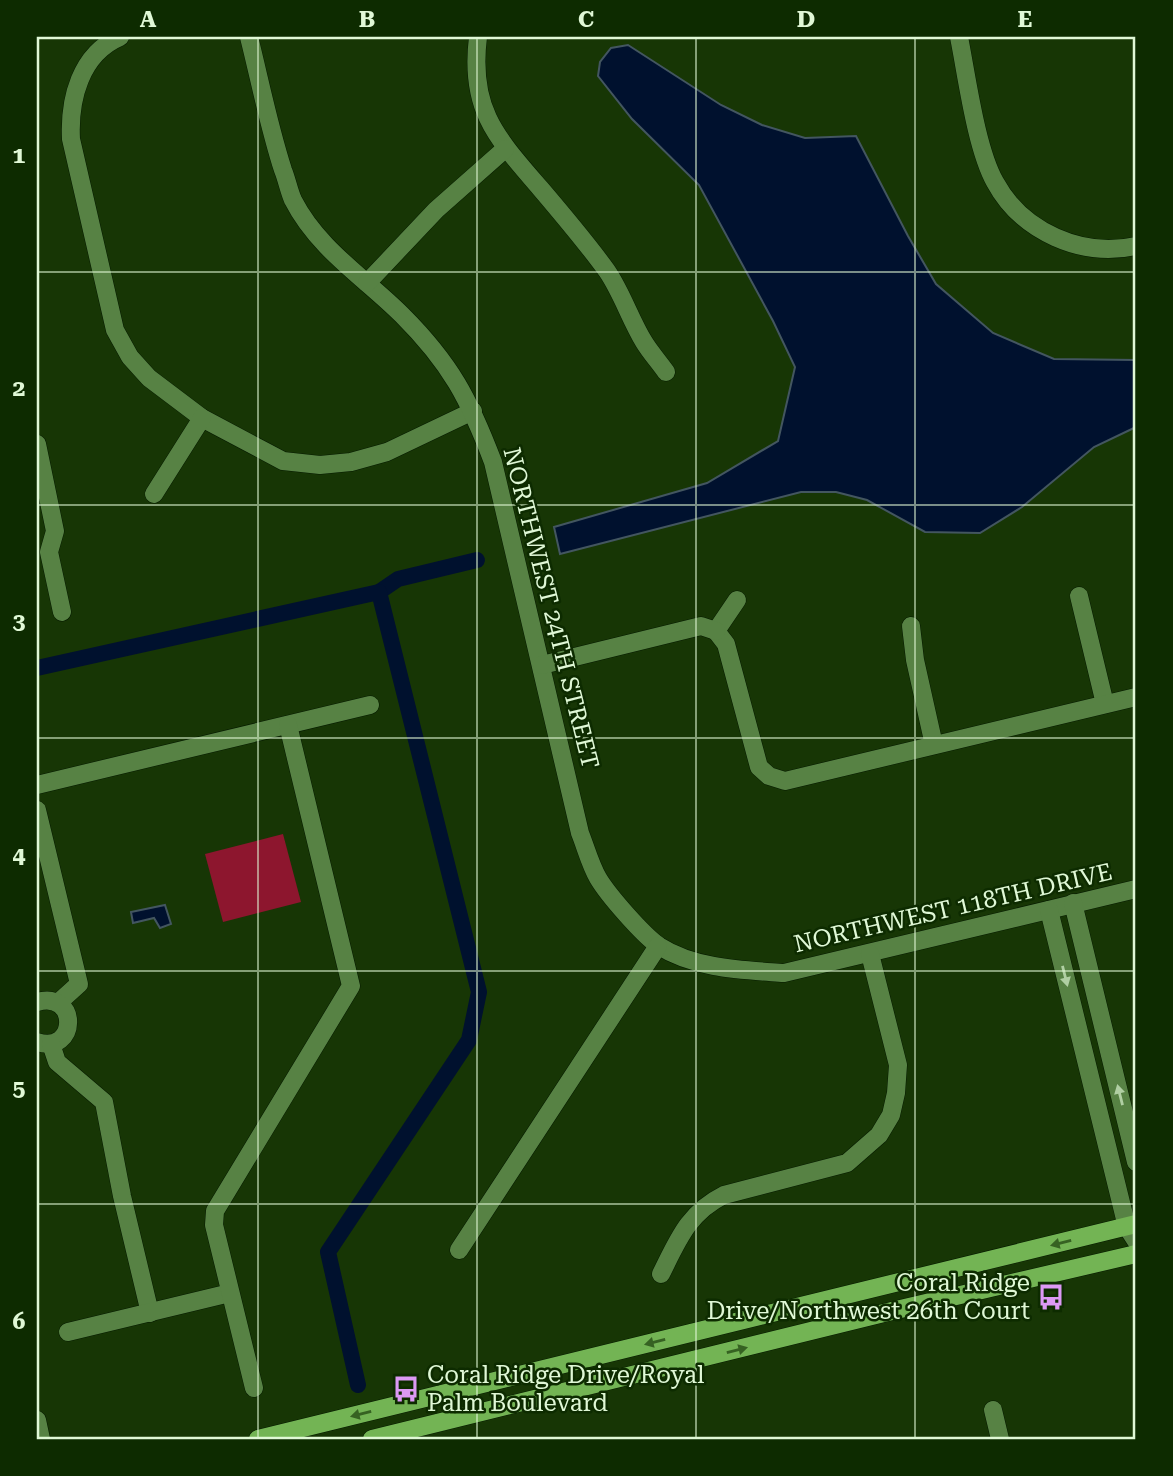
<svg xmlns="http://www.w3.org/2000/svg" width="1173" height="1476" viewBox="0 0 1173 1476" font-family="'Roboto Serif',serif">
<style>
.green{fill:#8d162e}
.water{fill:#00112e;stroke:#435660;stroke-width:2}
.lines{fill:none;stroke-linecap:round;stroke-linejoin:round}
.canal{stroke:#00112e;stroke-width:16}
.minor-casing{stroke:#061b00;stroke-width:19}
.major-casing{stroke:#061b00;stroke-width:19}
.minor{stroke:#578244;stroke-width:18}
.major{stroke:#73b454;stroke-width:18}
.oneway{fill:#b0cfa3}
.oneway2{fill:#366222}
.grid{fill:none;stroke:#e0f8d6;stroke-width:2;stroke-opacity:0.55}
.labels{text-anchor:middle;stroke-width:5;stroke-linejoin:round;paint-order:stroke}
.street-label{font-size:24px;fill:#e0f8d6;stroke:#0d2b00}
.poi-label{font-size:24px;fill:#e0f8d6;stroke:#0d2b00;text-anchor:end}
.neatline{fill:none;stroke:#e0f8d6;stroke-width:2.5}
.grid-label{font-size:23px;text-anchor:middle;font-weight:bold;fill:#e0f8d6}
</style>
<rect width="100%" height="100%" fill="#173605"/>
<!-- green -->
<polygon class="green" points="283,834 301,902 223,922 205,854"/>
<!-- water -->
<g class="water">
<polygon points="628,45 721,105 762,125 805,138 856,136 908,236 936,284 993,333 1054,359 1136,360 1136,427 1094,447 1022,507 980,533 925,532 867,500 836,492 801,492 560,554 554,527 707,483 778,441 795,367 773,321 699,185 632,119 598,76 600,62 611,48"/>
<polygon points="165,905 171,924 160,928 154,918 133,923 131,912"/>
</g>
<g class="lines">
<!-- canal -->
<g class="canal">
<polyline points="379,592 398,579 477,560"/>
<polyline points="37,668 379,592 479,992 469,1040 328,1252 358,1385"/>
</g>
<!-- minor casing -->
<g class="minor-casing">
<g id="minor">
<path d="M120 37C80 54 69 100 71 139L115 330 130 357 149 378 202 418 283 461 320 465 351 462 387 452 473 411"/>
<path d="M249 37C260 81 269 127 283 170 287 180 289 191 293 200 318 249 365 278 402 315 451 364 469 399 493 462L580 833C586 848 590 864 598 878 608 895 643 935 659 946 695 969 743 970 784 973L1136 889"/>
<path d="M478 37C469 109 496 137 540 188 563 215 586 242 607 271 622 293 630 319 644 342 650 352 659 362 666 372"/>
<path d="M959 37C967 77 976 148 995 182 1022 232 1082 258 1136 246"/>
<polyline points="367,283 436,210 505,149"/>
<polyline points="37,444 55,531 49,552 62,612"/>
<polyline points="154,494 202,418"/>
<polyline points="1079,596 1105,704"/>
<polyline points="911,626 915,660 934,745"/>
<polyline points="716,631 726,644 759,767 769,776 785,781 1136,697"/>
<polyline points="716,631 737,600"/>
<polyline points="542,665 701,626 716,631"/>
<polyline points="37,785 370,705"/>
<polyline points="37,810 79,984 58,1003"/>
<polyline points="1073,903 1136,1162"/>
<polyline points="1049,910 1127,1227 1136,1241"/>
<path d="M37 1002C79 990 78 1055 37 1042"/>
<polyline points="51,1044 57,1062 104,1102 122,1196 150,1313"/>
<polyline points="459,1250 658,946"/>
<path d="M661 1274C678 1240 688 1213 724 1195L847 1163 879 1135 891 1115 896 1093 898 1065 870 954"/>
<polyline points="68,1332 230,1293"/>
<polyline points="254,1388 214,1225 215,1211 351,986 288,725"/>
<polyline points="993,1410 1000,1439"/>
<polyline points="37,1420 41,1439"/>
</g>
</g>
<!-- major casing -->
<g class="major-casing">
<g id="major">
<polyline points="258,1439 1136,1224"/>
<polyline points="372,1439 892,1311 1136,1254"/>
</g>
</g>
<!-- minor -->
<use href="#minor" class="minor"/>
<!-- major -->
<use href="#major" class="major"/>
</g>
<!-- one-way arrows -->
<defs><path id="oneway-solid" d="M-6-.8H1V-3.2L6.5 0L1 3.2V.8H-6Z" transform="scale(1.75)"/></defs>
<g class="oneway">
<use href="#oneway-solid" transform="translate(1065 976) rotate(76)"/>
<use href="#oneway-solid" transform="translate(1120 1095) rotate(-104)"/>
</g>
<g class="oneway2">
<use href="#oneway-solid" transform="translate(1061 1243) rotate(166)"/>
<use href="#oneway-solid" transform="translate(655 1342) rotate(166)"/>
<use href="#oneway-solid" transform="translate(737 1350) rotate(-14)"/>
<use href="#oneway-solid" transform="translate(361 1414) rotate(166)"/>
</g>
<!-- grid -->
<path class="grid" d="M258 37V1439M477 37V1439M696 37V1439M915 37V1439M37 272H1136M37 505H1136M37 738H1136M37 971H1136M37 1204H1136"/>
<!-- icons -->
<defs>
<g id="bus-bare" transform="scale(2.1)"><path d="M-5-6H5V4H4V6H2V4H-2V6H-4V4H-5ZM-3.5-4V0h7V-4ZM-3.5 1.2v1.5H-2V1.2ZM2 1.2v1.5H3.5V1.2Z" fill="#dc99f4" stroke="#0d2b00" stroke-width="2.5" paint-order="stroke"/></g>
</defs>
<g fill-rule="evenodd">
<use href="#bus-bare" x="1051" y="1297"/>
<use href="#bus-bare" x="406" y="1389"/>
</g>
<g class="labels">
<!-- street labels -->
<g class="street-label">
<text transform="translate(551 608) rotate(76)" y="8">NORTHWEST 24TH STREET</text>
<text transform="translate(953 908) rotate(-13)" y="8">NORTHWEST 118TH DRIVE</text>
</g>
<!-- poi labels -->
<g class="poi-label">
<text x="1030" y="1291">Coral Ridge<tspan x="1030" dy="28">Drive/Northwest 26th Court</tspan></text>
<text x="427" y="1383" text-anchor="start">Coral Ridge Drive/Royal<tspan x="427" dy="28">Palm Boulevard</tspan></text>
</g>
</g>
<!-- border -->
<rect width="1173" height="1476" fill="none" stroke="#0d2b00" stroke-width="77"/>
<rect x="38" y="38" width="1096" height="1400" class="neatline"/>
<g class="grid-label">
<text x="148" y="27">A</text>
<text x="367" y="27">B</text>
<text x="586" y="27">C</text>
<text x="806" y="27">D</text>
<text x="1025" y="27">E</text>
<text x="19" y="163">1</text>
<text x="19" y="396">2</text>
<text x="19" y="629">3</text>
<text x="19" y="863">4</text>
<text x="19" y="1096">5</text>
<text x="19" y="1329">6</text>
</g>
</svg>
